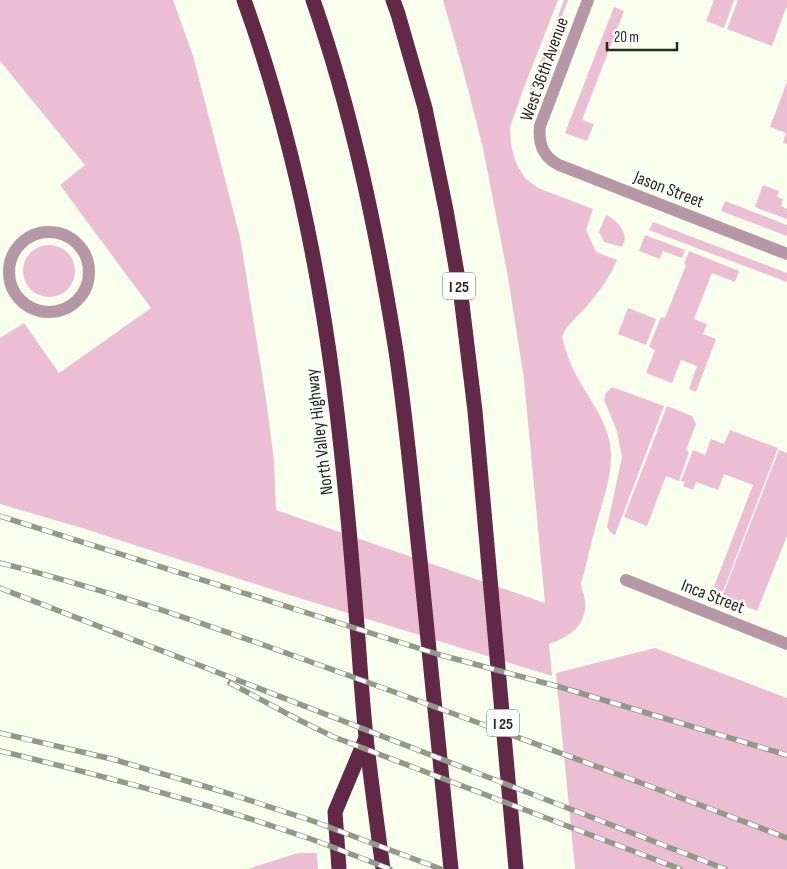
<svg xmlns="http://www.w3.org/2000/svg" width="787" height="869" viewBox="0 0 787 869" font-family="'Sofia Sans Condensed',sans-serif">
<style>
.green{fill:#ecbed3}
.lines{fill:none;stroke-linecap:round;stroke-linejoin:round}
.minor{stroke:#b697a6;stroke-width:12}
.highway{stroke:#612848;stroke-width:15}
.rail-casing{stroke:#939888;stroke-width:5.5}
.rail{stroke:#fff;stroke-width:4;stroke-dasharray:11;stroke-linecap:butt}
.labels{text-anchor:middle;stroke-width:4.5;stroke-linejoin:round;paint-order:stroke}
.shield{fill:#fff;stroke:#676a62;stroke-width:1}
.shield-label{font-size:16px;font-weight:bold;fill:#262a1e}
.street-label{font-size:18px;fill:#262a1e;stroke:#fff}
</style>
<rect width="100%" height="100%" fill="#f8ffec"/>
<!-- green -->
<g class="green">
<path d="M0 0H173L193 56 240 237 266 399 274 461 276 510 545 603 524 379 508 277 483 148 463 70 443 0H558L523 90 510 127 511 145 516 163 525 178 538 188 593 209 586 230 596 252 617 260C610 277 599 292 587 306 578 316 567 324 562 337 565 347 568 359 573 369 585 394 605 416 610 444 614 469 605 494 598 518 593 535 589 552 585 569 584 574 582 579 581 584 581 587 583 591 584 595 586 602 586 610 583 617 578 632 563 639 549 644L552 676 283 593 82 528 0 504V338L24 323 59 373 151 308 60 185 85 165 0 61Z"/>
<polygon points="564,0 568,0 533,93 529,92"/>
<polygon points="714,0 734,0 724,28 706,21"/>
<polygon points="738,0 787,0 787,8 786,8 772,46 727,29"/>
<polygon points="614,7 624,11 582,120 594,124 587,141 565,133"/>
<polygon points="787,82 787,144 783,143 786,133 770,127"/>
<polygon points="763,185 779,191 777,197 783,199 781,206 787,209 787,219 755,207"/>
<polygon points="725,201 787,225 787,236 721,211"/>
<path d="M606 215C613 218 622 226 624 234 626 238 624 243 622 247L604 242 599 232Z"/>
<polygon points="653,222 787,273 787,282 649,230"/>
<polygon points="645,235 685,250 682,258 663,251 660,259 639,251"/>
<circle cx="49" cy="271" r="26"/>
<polygon points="689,251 739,271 735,282 712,273 694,319 707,324 703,334 716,339 696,392 689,389 697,366 681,360 672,383 646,373 655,350 649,347 661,317 665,318 686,265 684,264"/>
<polygon points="628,308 656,319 646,345 618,334"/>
<polygon points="612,387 664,406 615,535 611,533 607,527 622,457 617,431 604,400 606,393"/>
<polygon points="667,406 692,416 696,424 686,450 689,452 679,481 666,476 647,526 624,517"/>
<polygon points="730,430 778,448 721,596 712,592 753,485 724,474 718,490 696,482 693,490 683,486 685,482 681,481 693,450 705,455 711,439 724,444"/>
<polygon points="779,450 787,453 787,536 757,611 722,597"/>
<polygon points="655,648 787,698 787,869 575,869 556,673"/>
<polygon points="298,853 317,853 318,869 248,869"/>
</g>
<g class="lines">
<!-- minor -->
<g class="minor">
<path d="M588 0 540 126C538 144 543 157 559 165L787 254"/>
<circle cx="49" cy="272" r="40"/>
<polyline points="626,580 787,644"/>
</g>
<!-- highway -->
<g class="highway">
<path d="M244 0C289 125 317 256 334 388 344 467 351 547 357 626 360 663 362 700 366 737 371 781 377 825 383 869"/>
<path d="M313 0C352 112 376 228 395 345 406 416 412 488 420 560 430 663 441 766 451 869"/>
<polyline points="393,0 398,14 425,108 446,210 461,296 475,411 516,869"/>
<polyline points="339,869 335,812 366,738"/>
</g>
<!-- rail casing -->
<g class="rail-casing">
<g id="rail">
<polyline points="0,516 437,654 560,687 787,755"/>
<path d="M0 563C132 596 259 643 386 689 520 738 654 787 787 838"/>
<polyline points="0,588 725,869"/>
<polyline points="230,683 299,720 334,737 680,869"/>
<polyline points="0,733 112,759 224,792 310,820 441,869"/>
<path d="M0 751C104 776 208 803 308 838 336 848 363 859 390 869"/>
</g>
</g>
<!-- rail -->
<use href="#rail" class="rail"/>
</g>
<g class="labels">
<!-- shield labels -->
<g class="shield">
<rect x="443" y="272.5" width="32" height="27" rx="4"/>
<rect x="487" y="709.5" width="32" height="27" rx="4"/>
</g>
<g class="shield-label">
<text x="459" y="292">I 25</text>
<text x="503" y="729">I 25</text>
</g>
<!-- street labels -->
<g class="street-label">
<text transform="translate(544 69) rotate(-70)" y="6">West 36th Avenue</text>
<text transform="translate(669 189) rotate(21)" y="6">Jason Street</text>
<text transform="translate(319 432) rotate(-97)" y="6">North Valley Highway</text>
<text transform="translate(713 596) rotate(21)" y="6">Inca Street</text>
</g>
</g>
<!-- scale -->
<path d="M607 42v8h70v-8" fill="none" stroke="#262a1e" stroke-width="2.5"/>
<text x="614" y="42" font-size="15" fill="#262a1e" stroke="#ffffff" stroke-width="4" paint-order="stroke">20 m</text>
</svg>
